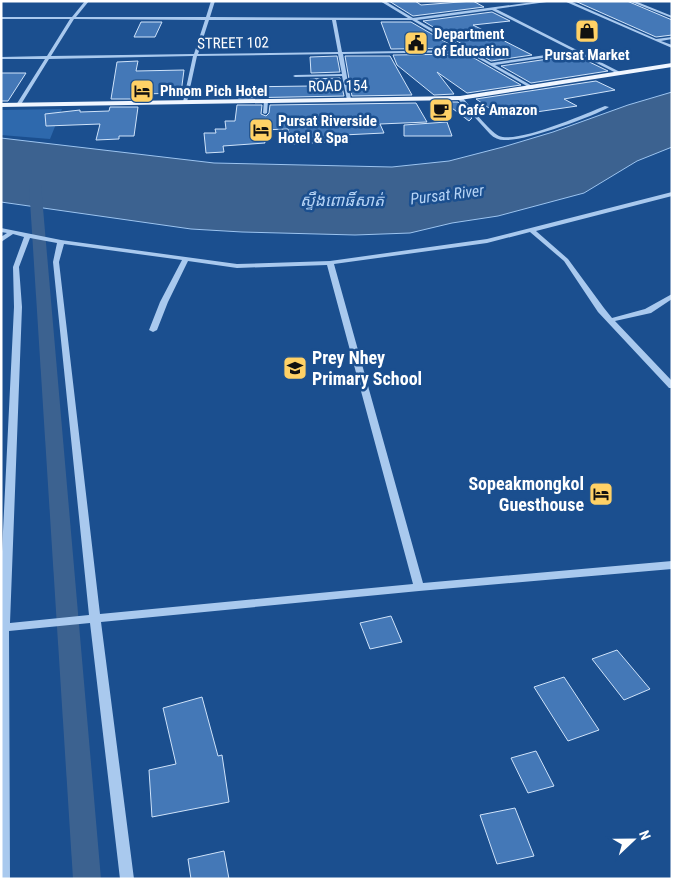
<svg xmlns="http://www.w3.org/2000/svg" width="673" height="880" viewBox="0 0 673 880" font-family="'Roboto Condensed','Noto Sans Khmer',sans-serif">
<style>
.green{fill:#2e69ad}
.water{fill:#3c6290;stroke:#9cc4f0}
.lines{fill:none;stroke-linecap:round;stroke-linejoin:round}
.canal{fill:#3c6290;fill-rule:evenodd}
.building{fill:#4478b7;stroke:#cfe3fa}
.minor{fill:#a9c9ee;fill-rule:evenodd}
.major{fill:#f0f6ff;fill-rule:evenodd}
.labels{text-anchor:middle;stroke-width:5;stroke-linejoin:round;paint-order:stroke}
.far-poi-label{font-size:15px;font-weight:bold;fill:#fff;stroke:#1b4f8f;text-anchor:start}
.far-street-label{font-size:15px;fill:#fff;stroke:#1b4f8f}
.far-water-label{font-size:16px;font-style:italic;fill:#b5d3f5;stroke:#1b4f8f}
.poi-label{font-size:18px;font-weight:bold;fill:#fff;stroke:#1b4f8f;text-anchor:start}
</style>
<rect width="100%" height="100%" fill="#1b4f8f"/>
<!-- green -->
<polygon class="green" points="62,109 50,139 1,135 1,110"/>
<!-- water -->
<polygon class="water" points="672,92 672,147 637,161 584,193 498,216 452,223 410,233 355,235 242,232 191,229 1,202 1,138 214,163 392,167 449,161 503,147 553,132 628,105"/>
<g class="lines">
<!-- canal -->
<polygon class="canal" points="35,182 41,185 101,879 73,879 29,185"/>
</g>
<!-- building -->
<g class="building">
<polygon points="389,1 415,1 421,5 473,1 484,7 413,16"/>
<polygon points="575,1 627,1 672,20 672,35 656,37"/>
<polygon points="492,12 510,21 473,25 532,55 491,61 423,21"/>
<polygon points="141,22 162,22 155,37 134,37"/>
<polygon points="381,22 411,22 456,48 391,49"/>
<polygon points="467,54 521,85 467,93 437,72 454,94 434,95 397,65 393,55"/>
<polygon points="575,55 608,71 531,83 501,66"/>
<polygon points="337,56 340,72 311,73 310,57"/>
<polygon points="345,56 390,56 412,95 352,96"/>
<polygon points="138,61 136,71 184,70 181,93 142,94 142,97 139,99 111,99 117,62"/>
<polygon points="1,73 26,73 8,101 1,101"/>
<polygon points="340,78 344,96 238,98 239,87 311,86 310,79"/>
<polygon points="596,81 615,90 564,99 577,106 502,117 476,99"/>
<polygon points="444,102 458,102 472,118 469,121"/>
<polygon points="416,103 427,122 380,124 384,133 343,135 346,141 292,144 288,129 262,130 265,143 223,146 224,152 206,153 204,133 216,133 215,129 226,129 225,121 235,121 237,105 262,105 261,114 266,116 269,113 270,105"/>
<polygon points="110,107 138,107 134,136 119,136 119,139 96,140 100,124 46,126 45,114 80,110 80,112 109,111"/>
<polygon points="447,122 452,136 404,136 404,125"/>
<polygon points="391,616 402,642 370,649 360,623"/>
<polygon points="617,650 650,689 624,700 592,659"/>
<polygon points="564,677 599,730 568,741 534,687"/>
<polygon points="202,697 218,756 222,755 229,802 152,817 149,770 176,764 163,708"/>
<polygon points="536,751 554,786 528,793 511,758"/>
<polygon points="515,808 534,856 497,864 480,815"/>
<polygon points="224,851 229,879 191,879 188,859"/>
</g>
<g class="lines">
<!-- minor -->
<g class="minor">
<path d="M85 1H89L76 17H206L211 1H215L210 17 408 18 380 1H385L413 18 541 1H554L496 9 622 73 618 74 577 53 495 65 534 87V88L532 89 467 52 343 54 351 100 349 101 347 100 342 76 295 77 293 76 295 75 342 74 338 54 197 56 187 102 185 103 183 102 193 56 49 59 20 106H16V105L45 59H1V57L47 56 70 19H1V17H72ZM492 10 573 51 491 63 417 20ZM74 19 205 20 194 54 51 56ZM209 20H332L338 52 198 54ZM336 20H412L463 50 342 52Z"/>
<polygon points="564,1 570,1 656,39 672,37 672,39 661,41 672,45 672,48"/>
<polygon points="629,1 635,1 672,16 672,18"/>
<path d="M458 97H462C470 106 489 131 499 136 517 144 585 114 605 106L609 107C593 117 522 142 504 140 499 140 494 138 490 134L458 99Z"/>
<polygon points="266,100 268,101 267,113 265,114 263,113 264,101"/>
<path d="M672 192V196L536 231 568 259 604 308 612 318 645 309 672 294V299L651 313 615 321 672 381V388H669L598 312 564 261 530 232 487 243 334 264 423 583 672 561V569L419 591 101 622 134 879H120L90 623 9 631 10 879H1V572L14 307 13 267 24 237 13 234 1 242V237L7 233 1 232V228L61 240 237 264 330 261 487 239ZM30 238 57 243 53 262 89 615 10 623 22 307 19 267ZM64 244 182 260 160 302 149 330 153 332 157 330 168 302 188 261 237 268 327 265 413 584 100 614 59 262Z"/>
</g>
<!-- major -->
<polygon class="major" points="672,63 672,67 460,100 1,107 1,103 460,96"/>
</g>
<!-- icons -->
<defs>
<g id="shop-square" transform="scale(1.25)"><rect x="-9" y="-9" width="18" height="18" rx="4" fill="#ffd166" stroke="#1b4f8f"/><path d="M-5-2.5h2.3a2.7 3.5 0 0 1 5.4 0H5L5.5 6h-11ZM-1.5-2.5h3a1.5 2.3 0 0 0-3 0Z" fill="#111"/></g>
<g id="civic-square" transform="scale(1.25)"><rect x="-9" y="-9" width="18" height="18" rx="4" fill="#ffd166" stroke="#1b4f8f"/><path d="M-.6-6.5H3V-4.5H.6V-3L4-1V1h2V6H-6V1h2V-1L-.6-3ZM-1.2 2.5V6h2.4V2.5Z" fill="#111"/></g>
<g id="hotel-square" transform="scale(1.25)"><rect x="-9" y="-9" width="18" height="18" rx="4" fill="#ffd166" stroke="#1b4f8f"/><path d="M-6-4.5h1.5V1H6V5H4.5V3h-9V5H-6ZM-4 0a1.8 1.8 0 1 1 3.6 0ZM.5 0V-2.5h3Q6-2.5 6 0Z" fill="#111"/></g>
<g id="cafe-square" transform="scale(1.25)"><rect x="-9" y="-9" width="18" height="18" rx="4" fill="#ffd166" stroke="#1b4f8f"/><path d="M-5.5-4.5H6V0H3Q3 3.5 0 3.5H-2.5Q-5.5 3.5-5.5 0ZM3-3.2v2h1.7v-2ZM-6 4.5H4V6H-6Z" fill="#111"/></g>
<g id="school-square" transform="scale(1.25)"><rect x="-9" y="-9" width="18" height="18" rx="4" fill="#ffd166" stroke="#1b4f8f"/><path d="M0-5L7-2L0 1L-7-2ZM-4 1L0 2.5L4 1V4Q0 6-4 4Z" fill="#111"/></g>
</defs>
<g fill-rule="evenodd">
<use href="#shop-square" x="587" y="31"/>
<use href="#civic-square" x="416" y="43"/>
<use href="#hotel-square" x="142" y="91"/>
<use href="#cafe-square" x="441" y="110"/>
<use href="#hotel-square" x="261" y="130"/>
<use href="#school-square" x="295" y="368"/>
<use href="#hotel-square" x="601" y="494"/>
</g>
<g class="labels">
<!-- far-poi labels -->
<g class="far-poi-label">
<text x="434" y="39">Department<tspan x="434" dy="17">of Education</tspan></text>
<text x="587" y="60" text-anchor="middle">Pursat Market</text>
<text x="160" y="96">Phnom Pich Hotel</text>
<text x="458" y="115">Café Amazon</text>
<text x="278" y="126">Pursat Riverside<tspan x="278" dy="17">Hotel &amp; Spa</tspan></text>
</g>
<!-- far-street labels -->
<g class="far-street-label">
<text transform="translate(233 43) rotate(-1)" y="5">STREET 102</text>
<text transform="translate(338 86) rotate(-1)" y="5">ROAD 154</text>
</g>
<!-- far-water labels -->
<g class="far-water-label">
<text transform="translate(447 194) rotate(-7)" y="6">Pursat River</text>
<text x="342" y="206">ស្ទឹងពោធិ៍សាត់</text>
</g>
<!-- poi labels -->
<g class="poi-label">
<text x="312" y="364">Prey Nhey<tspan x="312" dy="21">Primary School</tspan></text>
<text x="584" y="490" text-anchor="end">Sopeakmongkol<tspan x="584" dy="21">Guesthouse</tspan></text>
</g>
</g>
<!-- border -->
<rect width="673" height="880" fill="none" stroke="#ffffff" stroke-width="5"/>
<!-- north arrow -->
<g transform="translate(633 840) rotate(68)" stroke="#1b4f8f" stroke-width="4" paint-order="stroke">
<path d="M0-4L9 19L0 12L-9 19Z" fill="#ffffff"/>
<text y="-8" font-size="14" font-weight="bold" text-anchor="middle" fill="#ffffff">N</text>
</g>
</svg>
